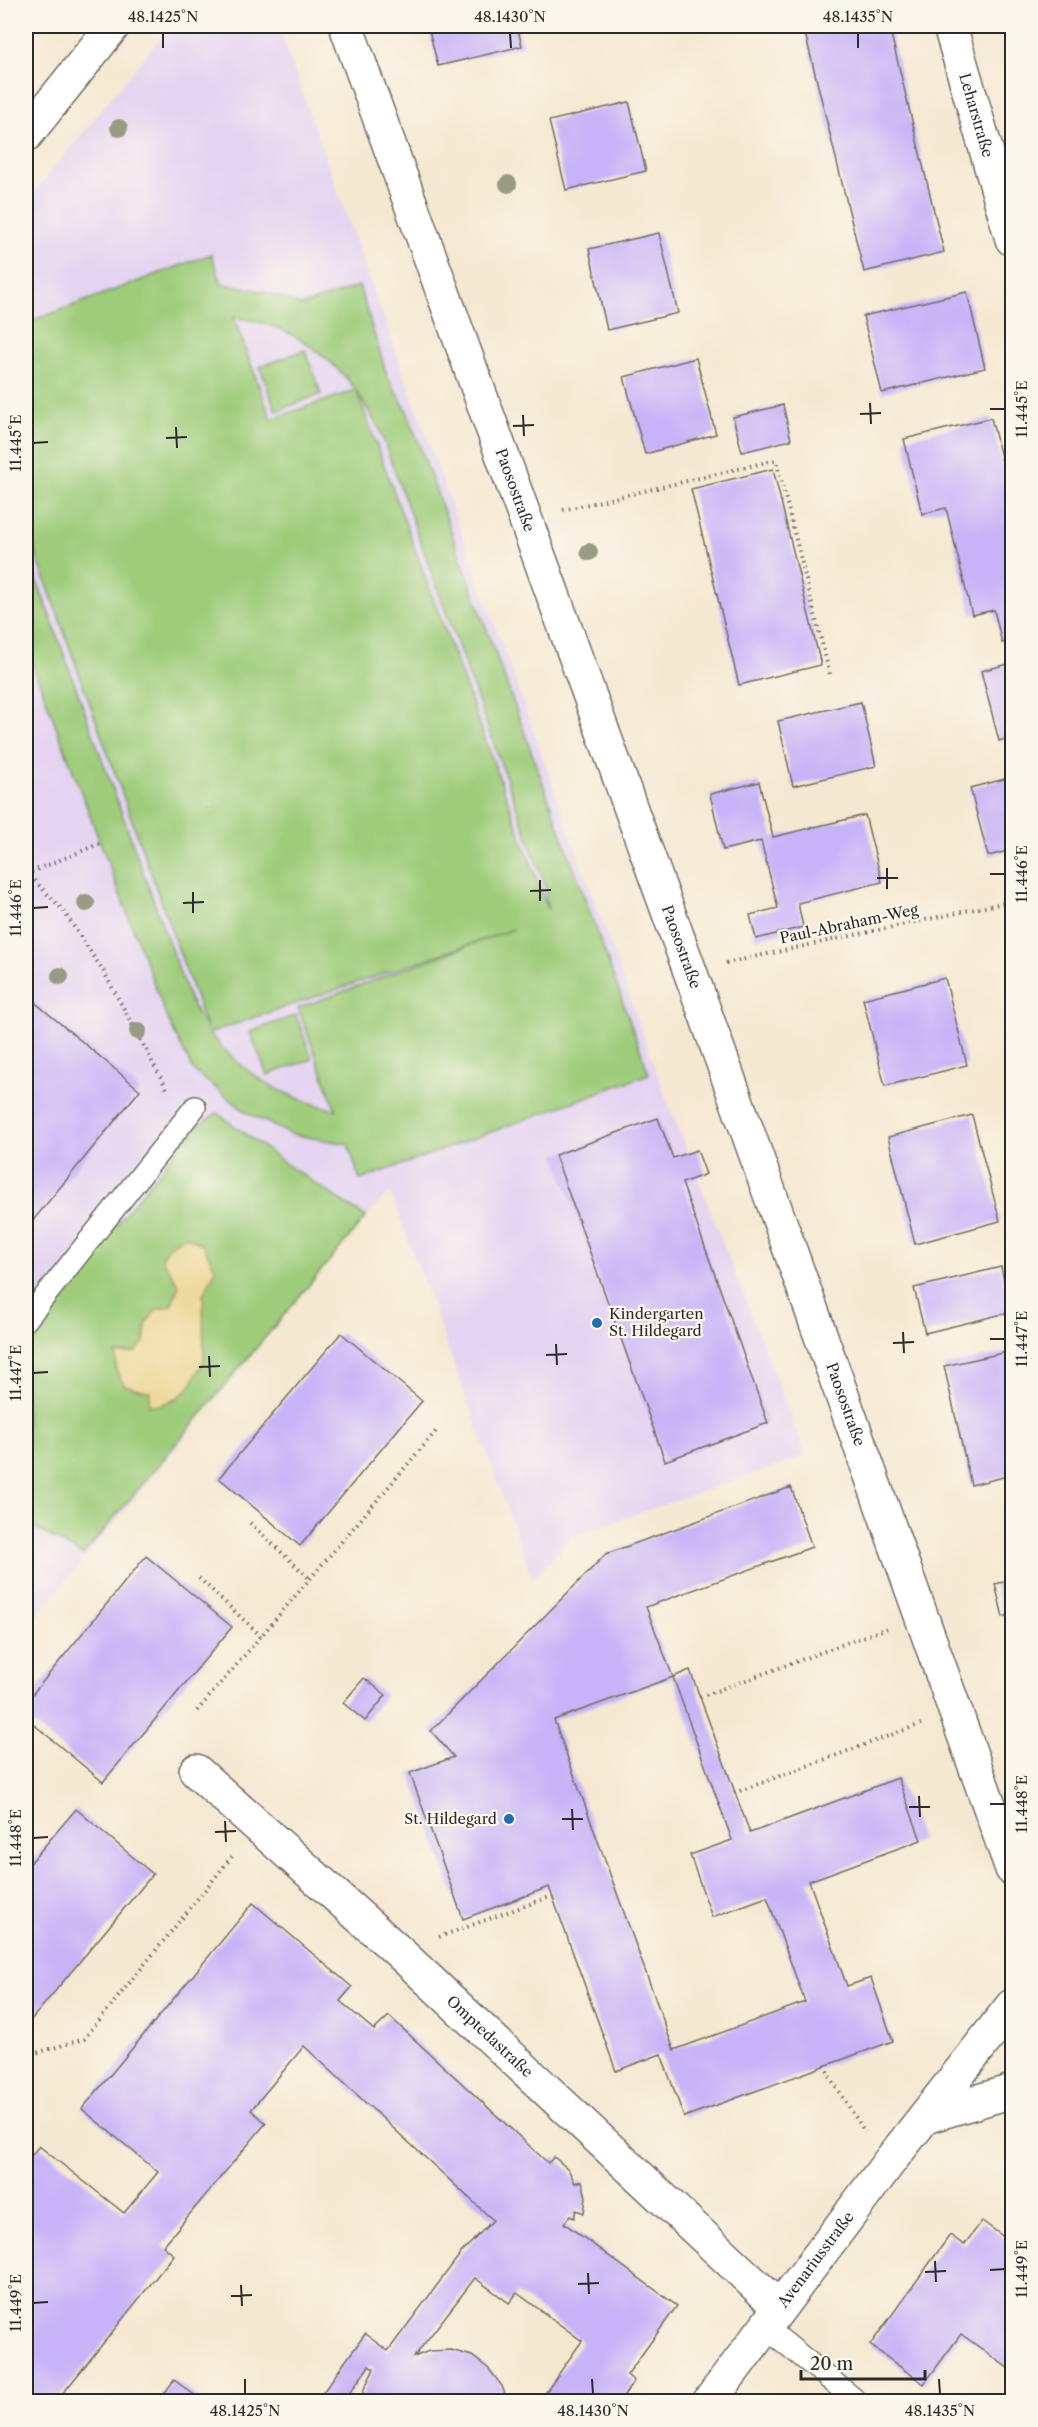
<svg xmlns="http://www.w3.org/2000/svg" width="1038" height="2427" viewBox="0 0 1038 2427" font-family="'Libre Caslon Text',serif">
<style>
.built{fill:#e4d3f1}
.green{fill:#9ecc7a;stroke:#647c52;stroke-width:1.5;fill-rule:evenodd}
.sand{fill:#eeda9e;stroke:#8c8264;stroke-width:1.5}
.building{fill:#c7b3f7}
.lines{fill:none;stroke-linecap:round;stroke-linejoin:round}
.service-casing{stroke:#726d65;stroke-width:24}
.minor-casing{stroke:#726d65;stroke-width:36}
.path{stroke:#726d65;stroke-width:4;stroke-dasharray:1.5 4.5;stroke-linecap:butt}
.service{stroke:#fff;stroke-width:21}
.minor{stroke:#fff;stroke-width:33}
.tree{fill:#999a83}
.ticks{fill:none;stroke:#2b2b2b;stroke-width:2}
.poi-dot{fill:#1f6fb2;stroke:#fbf7ec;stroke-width:2}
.labels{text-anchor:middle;stroke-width:4.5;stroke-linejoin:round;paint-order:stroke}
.street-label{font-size:15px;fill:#2b2b2b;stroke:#fbf7ec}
.poi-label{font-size:15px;fill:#2b2b2b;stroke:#fbf7ec;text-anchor:start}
.neatline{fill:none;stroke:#2b2b2b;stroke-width:2}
.ticks-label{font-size:15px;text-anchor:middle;fill:#2b2b2b}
</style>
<rect width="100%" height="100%" fill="#fbf7ec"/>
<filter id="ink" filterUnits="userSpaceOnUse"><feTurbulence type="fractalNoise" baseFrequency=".0167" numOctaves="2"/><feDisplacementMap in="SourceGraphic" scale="12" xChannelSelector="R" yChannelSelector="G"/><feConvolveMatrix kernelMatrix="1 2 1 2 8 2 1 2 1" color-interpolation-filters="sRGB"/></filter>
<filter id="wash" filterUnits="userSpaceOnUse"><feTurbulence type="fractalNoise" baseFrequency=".008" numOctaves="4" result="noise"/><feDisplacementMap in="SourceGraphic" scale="24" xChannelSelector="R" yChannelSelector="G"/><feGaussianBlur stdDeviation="1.35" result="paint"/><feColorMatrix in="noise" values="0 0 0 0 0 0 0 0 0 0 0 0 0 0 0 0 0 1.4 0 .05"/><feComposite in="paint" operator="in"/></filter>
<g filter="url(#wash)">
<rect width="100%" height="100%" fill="#f5e8d1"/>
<!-- built -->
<polygon class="built" points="170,26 278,26 662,1087 806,1456 572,1536 533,1579 390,1191 366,1217 26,1629 26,202"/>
<!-- green -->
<g class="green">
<path d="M211 254 222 284C251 288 275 293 301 306L359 286 387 375 407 411 649 1074 360 1180 348 1144 290 1134 246 1112 193 1070 167 1018 26 647V550L190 1001 207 1029 26 526V323ZM234 318C282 321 328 352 356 390L271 419ZM357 392 379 428 544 882 548 910ZM514 929 298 1008 336 1110C283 1098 244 1075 209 1033Z"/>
<polygon points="305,350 321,394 276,411 260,367"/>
<polygon points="296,1015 312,1059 267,1075 250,1032"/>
<polygon points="217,1113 293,1169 366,1217 83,1555 26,1523 26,1338 194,1128"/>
</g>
<!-- sand -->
<polygon class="sand" points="186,1236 203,1245 216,1270 203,1295 204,1361 189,1388 176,1399 161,1405 149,1405 150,1392 124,1385 116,1370 116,1354 136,1352 144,1342 147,1322 156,1310 171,1306 179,1285 162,1259 169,1246"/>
<g id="blocks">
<!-- building -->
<g class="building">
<polygon points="428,26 517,26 522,46 438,66"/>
<polygon points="834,26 889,26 944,252 864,272 805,33"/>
<polygon points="629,102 646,171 566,190 549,121"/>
<polygon points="659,233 678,313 607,330 589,249"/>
<polygon points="967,292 985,368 882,393 863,316"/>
<polygon points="696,358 716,434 645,454 624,377"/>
<polygon points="783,405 791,440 742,452 733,417"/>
<polygon points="991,418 1010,492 1012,492 1012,641 1002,643 994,610 972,615 946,508 922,514 904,439"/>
<polygon points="773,469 821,665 739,685 691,489"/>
<polygon points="1012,663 1012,737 999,741 981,671"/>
<polygon points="861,702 876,766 793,786 778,721"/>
<polygon points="1012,777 1012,850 988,856 970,788"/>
<polygon points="759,782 773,837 865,815 882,882 798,903 803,927 756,939 750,915 778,908 761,841 723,850 710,794"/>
<polygon points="945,978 967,1065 885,1086 863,999"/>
<polygon points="26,995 140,1090 26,1229"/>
<polygon points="972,1115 1000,1221 915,1244 888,1137"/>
<polygon points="658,1118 673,1158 697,1150 706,1174 682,1183 768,1423 665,1461 555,1155"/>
<polygon points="1001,1267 1011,1312 925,1333 914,1288"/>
<polygon points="341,1333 422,1401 300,1546 219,1478"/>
<polygon points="1012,1351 1012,1475 971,1485 944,1366"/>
<polygon points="791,1487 812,1547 646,1607 673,1677 554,1720 674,2050 805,2002 767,1897 712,1917 690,1855 732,1840 673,1677 690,1670 750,1833 898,1778 921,1840 809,1881 847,1986 871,1978 893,2041 684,2117 661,2054 616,2071 549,1887 463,1919 410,1773 454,1757 431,1731 606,1554"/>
<polygon points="146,1556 232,1627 103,1782 26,1718 26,1702"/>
<polygon points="1012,1580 1012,1614 1003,1617 995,1584"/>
<polygon points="364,1678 386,1695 365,1721 343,1703"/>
<polygon points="76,1809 153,1874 26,2026 26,1868"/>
<polygon points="253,1903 352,1987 340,2001 374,2030 389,2016 548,2163 554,2157 568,2169 575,2183 582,2181 586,2197 584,2213 576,2210 574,2218 570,2216 564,2223 677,2306 627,2375 634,2381 619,2402 539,2402 582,2341 517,2293 509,2303 475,2278 414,2357 429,2351 451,2350 472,2356 489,2369 502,2386 508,2402 361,2402 364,2389 374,2369 369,2366 343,2402 316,2402 365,2334 388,2351 461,2253 493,2220 304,2046 251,2110 266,2123 163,2246 174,2255 56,2402 26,2402 26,2162 39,2146 124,2213 158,2172 82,2109"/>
<polygon points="982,2221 1012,2243 1012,2268 1007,2276 1012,2280 1012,2371 961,2334 924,2384 870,2345 950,2235 964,2245"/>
<polygon points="174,2380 204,2402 158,2402"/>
</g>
</g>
</g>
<g filter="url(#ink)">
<use href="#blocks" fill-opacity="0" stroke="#726d65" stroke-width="1.5"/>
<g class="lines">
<!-- service casing -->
<g class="service-casing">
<g id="service">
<polyline points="26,1320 195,1107"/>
<polyline points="764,2326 858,2402"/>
</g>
</g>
<!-- minor casing -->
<g class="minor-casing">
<g id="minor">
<path id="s1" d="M346 26 691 974 1012 1869"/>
<path id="s2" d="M950 26 1012 239"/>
<polyline points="26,135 113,26"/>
<path id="s3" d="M196 1771 399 1952 779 2307"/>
<polyline points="925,2117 1012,2091"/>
<path id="s4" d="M709 2402 893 2157 1012 2006"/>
</g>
</g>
<!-- path -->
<g class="path">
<polyline points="563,510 776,460 830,675"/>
<polyline points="26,872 62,909 104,972 167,1089"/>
<polyline points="26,874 101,843"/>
<polyline points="726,963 1012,901"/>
<polyline points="250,1523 310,1579"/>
<polyline points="199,1578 261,1636"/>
<polyline points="700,1697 887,1628"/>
<polyline points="197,1711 437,1430"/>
<polyline points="734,1793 921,1724"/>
<polyline points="439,1937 552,1896"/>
<polyline points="26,2056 84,2039 234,1854"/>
<polyline points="825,2065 830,2077 865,2132"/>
</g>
<!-- service -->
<use href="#service" class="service"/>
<!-- minor -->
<use href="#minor" class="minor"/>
</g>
<!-- trees -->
<g class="tree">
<circle cx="119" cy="128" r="9"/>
<circle cx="508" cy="184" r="9"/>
<circle cx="589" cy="552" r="9"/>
<circle cx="86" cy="903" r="9"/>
<circle cx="60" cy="976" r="9"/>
<circle cx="138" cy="1031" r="9"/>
</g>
</g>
<!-- ticks -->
<path class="ticks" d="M163 33V48M510 33 511 48M858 33V48M870 403 871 424M990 409H1005M860 414 881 413M523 415 524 436M513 426 534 425M176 427 177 448M166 438 187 437M33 443 48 442M887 868V889M990 874H1005M877 878H898M540 880V901M530 891 551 890M193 892V913M183 903 204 902M33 908 48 907M903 1332 904 1353M990 1339H1005M893 1343 914 1342M556 1344 557 1365M546 1355 567 1354M209 1356 210 1377M199 1367 220 1366M33 1373 48 1372M919 1796 920 1817M990 1804H1005M909 1807H930M572 1809 573 1830M562 1819H583M225 1821 226 1842M215 1832 236 1831M33 1838 48 1837M935 2261 936 2282M990 2270 1005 2269M925 2272 946 2271M588 2273 589 2294M578 2284 599 2283M241 2285 242 2306M231 2296 252 2295M33 2303 48 2302M245 2379V2394M592 2379 593 2394M939 2379 940 2394"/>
<!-- markers -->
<g class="poi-dot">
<circle cx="597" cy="1323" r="6"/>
<circle cx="509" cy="1819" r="6"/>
</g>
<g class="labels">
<!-- street labels -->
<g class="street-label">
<text dy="5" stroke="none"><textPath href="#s2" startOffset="93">Leharstraße</textPath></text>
<text dy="5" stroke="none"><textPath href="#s1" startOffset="494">Paosostraße</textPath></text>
<text transform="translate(849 924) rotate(-12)" y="5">Paul-Abraham-Weg</text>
<text dy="5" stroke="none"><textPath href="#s1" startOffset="980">Paosostraße</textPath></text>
<text dy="5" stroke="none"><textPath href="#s1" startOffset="1466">Paosostraße</textPath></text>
<text dy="5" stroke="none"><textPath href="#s3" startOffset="396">Omptedastraße</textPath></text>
<text dy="5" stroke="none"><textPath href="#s4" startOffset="178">Avenariusstraße</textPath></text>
</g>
<!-- poi labels -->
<g class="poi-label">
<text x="609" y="1319">Kindergarten<tspan x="609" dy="17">St. Hildegard</tspan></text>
<text x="497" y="1824" text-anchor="end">St. Hildegard</text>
</g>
</g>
<!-- margin -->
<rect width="1038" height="2427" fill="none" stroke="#fbf7ec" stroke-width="66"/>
<!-- scale -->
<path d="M801 2370v9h124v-9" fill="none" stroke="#2b2b2b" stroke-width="3"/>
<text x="810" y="2370" font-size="18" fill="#2b2b2b" stroke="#fbf7ec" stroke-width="4.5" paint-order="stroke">20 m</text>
<rect x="33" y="33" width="972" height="2361" class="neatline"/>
<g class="ticks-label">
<text x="163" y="22">48.1425°N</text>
<text x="510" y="22">48.1430°N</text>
<text x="858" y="22">48.1435°N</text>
<text transform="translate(1022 409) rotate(-90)" y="5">11.445°E</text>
<text transform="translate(16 443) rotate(-90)" y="5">11.445°E</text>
<text transform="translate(1022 874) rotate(-90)" y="5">11.446°E</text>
<text transform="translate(16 908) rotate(-90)" y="5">11.446°E</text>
<text transform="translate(1022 1339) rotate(-90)" y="5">11.447°E</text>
<text transform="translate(16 1373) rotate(-90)" y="5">11.447°E</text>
<text transform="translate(1022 1804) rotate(-90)" y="5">11.448°E</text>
<text transform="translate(16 1838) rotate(-90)" y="5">11.448°E</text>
<text transform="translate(1022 2269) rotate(-90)" y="5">11.449°E</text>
<text transform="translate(16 2303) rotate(-90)" y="5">11.449°E</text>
<text x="245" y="2416">48.1425°N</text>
<text x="593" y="2416">48.1430°N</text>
<text x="940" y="2416">48.1435°N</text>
</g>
</svg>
